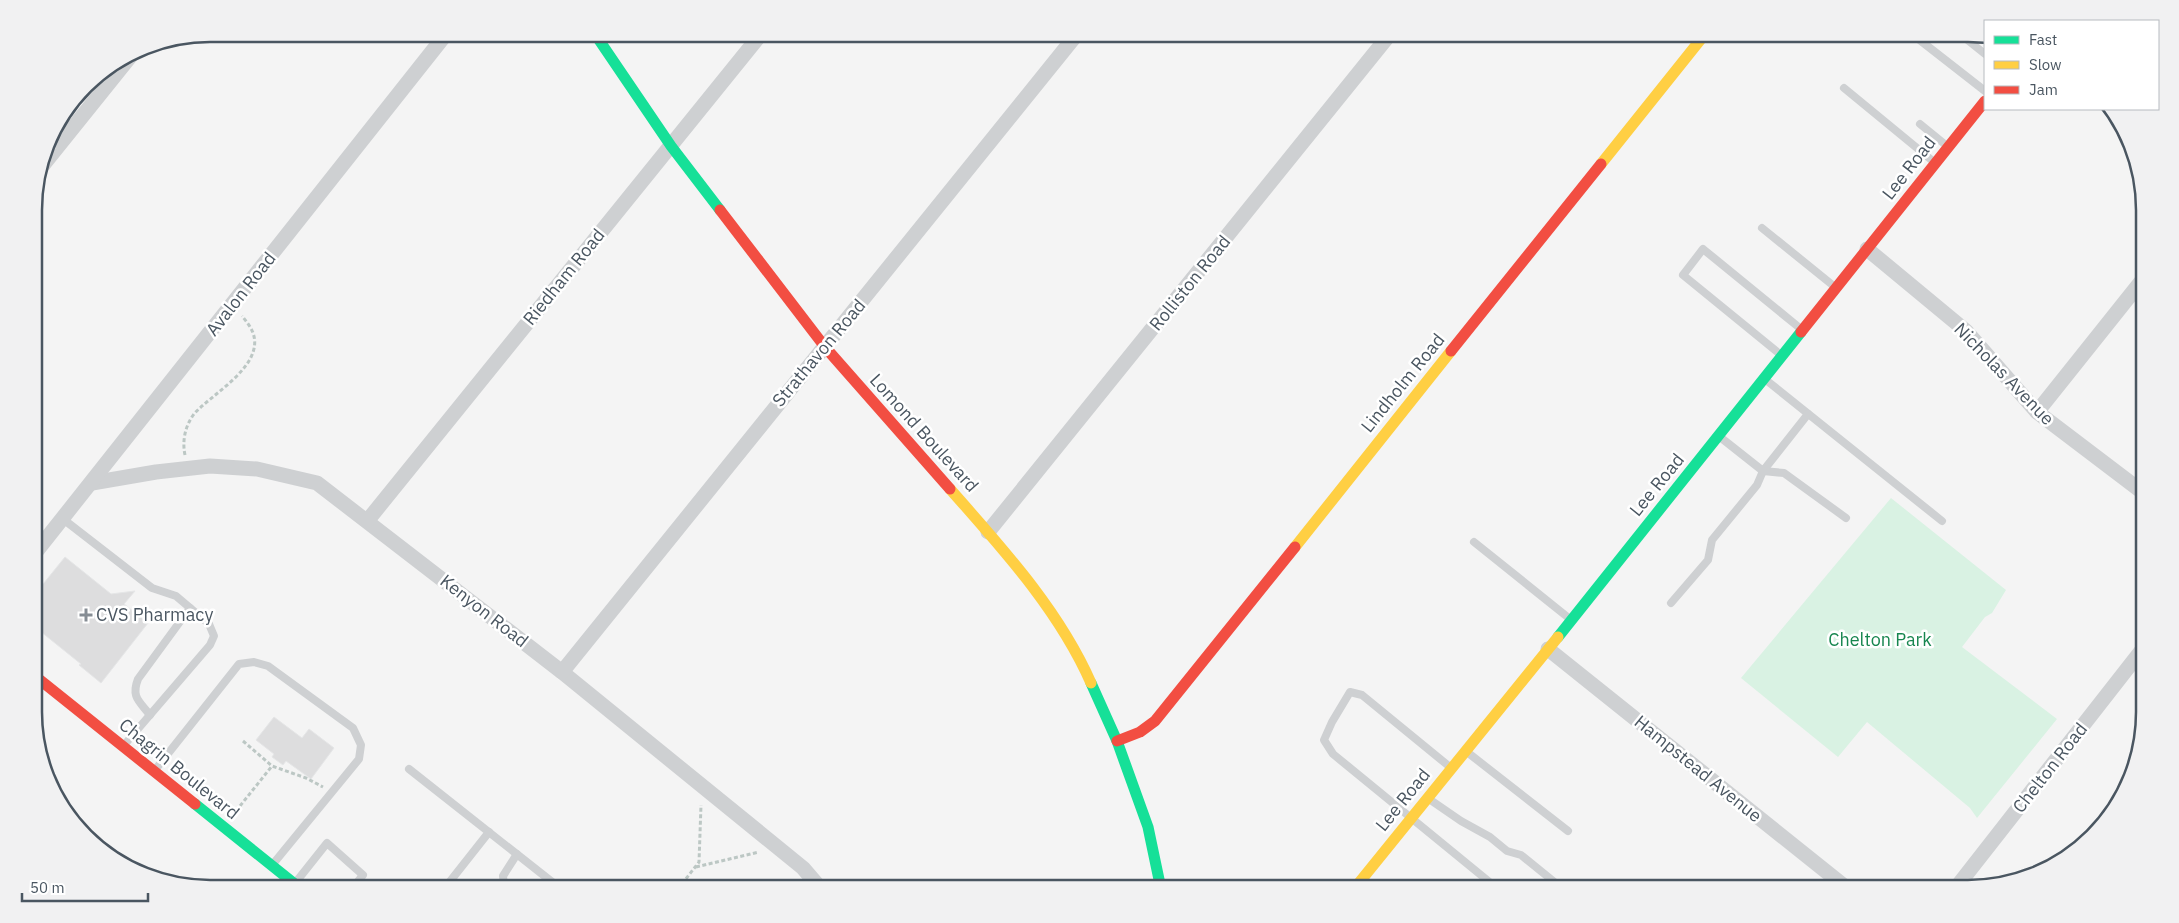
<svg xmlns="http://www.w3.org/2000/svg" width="2179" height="923" viewBox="0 0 2179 923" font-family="'IBM Plex Sans',sans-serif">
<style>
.green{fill:#d9f2e3}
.building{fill:#ddddde;stroke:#e5e6e7}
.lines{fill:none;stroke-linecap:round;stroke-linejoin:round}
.path{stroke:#bcc7c4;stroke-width:3;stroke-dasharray:4 2.5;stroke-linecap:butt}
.lane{stroke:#ced0d2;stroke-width:8}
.street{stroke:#ced0d2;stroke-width:15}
.fast{stroke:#16e098;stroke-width:11}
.slow{stroke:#ffcf43;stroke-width:11}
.jam{stroke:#f24e42;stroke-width:11}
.poi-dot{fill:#868d94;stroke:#fff;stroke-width:2}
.labels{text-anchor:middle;stroke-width:5;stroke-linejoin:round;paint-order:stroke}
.street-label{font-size:18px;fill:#4a5661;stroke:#fff}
.poi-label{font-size:18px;fill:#4a5661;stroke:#fff;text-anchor:start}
.park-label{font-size:18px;fill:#17864f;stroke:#fff}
.rim{fill:none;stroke:#4a5661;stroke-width:2.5}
</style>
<rect width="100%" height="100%" fill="#f4f4f4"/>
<!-- green -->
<polygon class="green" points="1891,498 2006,590 1992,613 1985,617 1962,647 2057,719 1977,818 1970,808 1867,722 1838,757 1741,678"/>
<!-- building -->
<g class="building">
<polygon points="65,557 111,594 135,591 124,604 148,623 101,683 79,665 81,664 35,627 35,594"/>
<polygon points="274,717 302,738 309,729 334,748 311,779 286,761 283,765 272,757 274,754 256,740"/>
</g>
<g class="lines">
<!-- path -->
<g class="path">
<path d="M185 455C182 441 185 426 194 414 210 395 265 366 253 333 251 327 246 321 242 316"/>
<polyline points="243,741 272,766"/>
<polyline points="240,806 272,766 306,778 323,787"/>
<polyline points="696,867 759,852"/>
<polyline points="678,889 699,862 701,805"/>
</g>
<!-- lane -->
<g class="lane">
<polyline points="1912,34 1985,91"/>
<polyline points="1960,34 1985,54"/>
<polyline points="1844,88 1934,162"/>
<polyline points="1920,124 1947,146"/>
<polyline points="1762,228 1835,287"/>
<polyline points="1781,355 1683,275 1703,249 1801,329"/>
<polyline points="1766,380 1942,521"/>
<polyline points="1763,471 1784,473 1846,518"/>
<polyline points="1763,471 1808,414"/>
<polyline points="63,519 152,588 176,596 209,624 214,636 210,645 125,744"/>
<polyline points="1474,542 1570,619"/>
<polyline points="1671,603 1708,560 1712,540 1757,485 1763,471 1720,437"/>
<path d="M150 715C139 701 131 697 138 679L190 608"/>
<polyline points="1467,752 1568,831"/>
<polyline points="1450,767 1362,695 1350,692 1332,722 1324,740 1333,754 1498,889"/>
<polyline points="409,769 561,889"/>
<polyline points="155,770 239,664 254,662 268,666 353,728 361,745 359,759 273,864"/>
<polyline points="1429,799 1461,821 1490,837 1507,851 1521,855 1563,889"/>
<polyline points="296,882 327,843 363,875 352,889"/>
<polyline points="444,889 489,832"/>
<polyline points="508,889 504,886 503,876 517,854"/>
</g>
<!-- street -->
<g class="street">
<polyline points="43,165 133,53"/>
<polyline points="1867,249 1966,331 2037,412 2145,494"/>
<polyline points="2037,412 2144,278"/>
<polyline points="92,483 156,472 210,466 257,469 317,483 562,672 803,868 821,889"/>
<polyline points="368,520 761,34"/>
<polyline points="988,532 1390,34"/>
<polyline points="35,553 446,34"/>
<polyline points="1548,649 1848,889"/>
<polyline points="562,672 1077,34"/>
<polyline points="1955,889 2145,646"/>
</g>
<!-- fast -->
<g class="fast">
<polyline points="595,34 671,146 720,210"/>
<polyline points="1558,637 1801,332"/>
<polyline points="1091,683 1117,741 1148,827 1161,889"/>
<polyline points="195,804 301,889"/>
</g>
<!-- slow -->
<g class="slow">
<polyline points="1601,164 1705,34"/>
<path d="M950 489C1002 548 1059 610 1091 683"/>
<polyline points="1295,547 1451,351"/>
<polyline points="1354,889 1558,637"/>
</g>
<!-- jam -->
<g class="jam">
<polyline points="720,210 825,347 950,489"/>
<polyline points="1801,332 1985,101"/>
<polyline points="1451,351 1601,164"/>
<polyline points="35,676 195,804"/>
<polyline points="1117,741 1140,732 1155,721 1295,547"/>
</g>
</g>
<!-- markers -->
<path class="poi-dot" d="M83.5 607.5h5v5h5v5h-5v5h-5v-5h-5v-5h5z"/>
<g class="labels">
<!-- street labels -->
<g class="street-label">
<text transform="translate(1909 168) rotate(-52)" y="6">Lee Road</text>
<text transform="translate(564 277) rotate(-51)" y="6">Riedham Road</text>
<text transform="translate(1190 283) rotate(-51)" y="6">Rolliston Road</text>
<text transform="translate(241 294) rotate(-52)" y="6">Avalon Road</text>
<text transform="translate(819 353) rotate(-50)" y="6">Strathavon Road</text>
<text transform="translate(2004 374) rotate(46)" y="6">Nicholas Avenue</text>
<text transform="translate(1403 383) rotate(-51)" y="6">Lindholm Road</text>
<text transform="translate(924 433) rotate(48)" y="6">Lomond Boulevard</text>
<text transform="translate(1657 485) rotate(-51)" y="6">Lee Road</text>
<text transform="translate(484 611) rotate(38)" y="6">Kenyon Road</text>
<text transform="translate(2050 768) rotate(-52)" y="6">Chelton Road</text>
<text transform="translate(179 769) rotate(39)" y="6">Chagrin Boulevard</text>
<text transform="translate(1698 769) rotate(39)" y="6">Hampstead Avenue</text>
<text transform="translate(1403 800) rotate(-51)" y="6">Lee Road</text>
</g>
<!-- poi labels -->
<g class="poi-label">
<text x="96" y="621">CVS Pharmacy</text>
</g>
<!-- park labels -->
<g class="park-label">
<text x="1880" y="646">Chelton Park</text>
</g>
</g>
<!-- crop -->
<path d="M0 0H2179V923H0ZM210 42H1968A168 168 0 0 1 2136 210V712A168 168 0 0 1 1968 880H210A168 168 0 0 1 42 712V210A168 168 0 0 1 210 42Z" fill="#f1f1f2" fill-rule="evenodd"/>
<path class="rim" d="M210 42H1968A168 168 0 0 1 2136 210V712A168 168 0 0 1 1968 880H210A168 168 0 0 1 42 712V210A168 168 0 0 1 210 42Z"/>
<!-- legend -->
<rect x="1984" y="20" width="175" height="90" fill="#ffffff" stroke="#b7bbc0"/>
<rect x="1994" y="36" width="25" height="8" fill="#16e098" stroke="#b7bbc0"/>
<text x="2029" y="45" font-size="15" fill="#4a5661">Fast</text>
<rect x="1994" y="61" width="25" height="8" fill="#ffcf43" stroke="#b7bbc0"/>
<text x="2029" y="70" font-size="15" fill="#4a5661">Slow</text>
<rect x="1994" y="86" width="25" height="8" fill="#f24e42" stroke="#b7bbc0"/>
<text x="2029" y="95" font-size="15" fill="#4a5661">Jam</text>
<!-- scale -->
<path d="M22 893v8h126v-8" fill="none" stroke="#4a5661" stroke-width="2.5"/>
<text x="30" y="893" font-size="15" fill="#4a5661" stroke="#ffffff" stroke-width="4" paint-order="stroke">50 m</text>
</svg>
